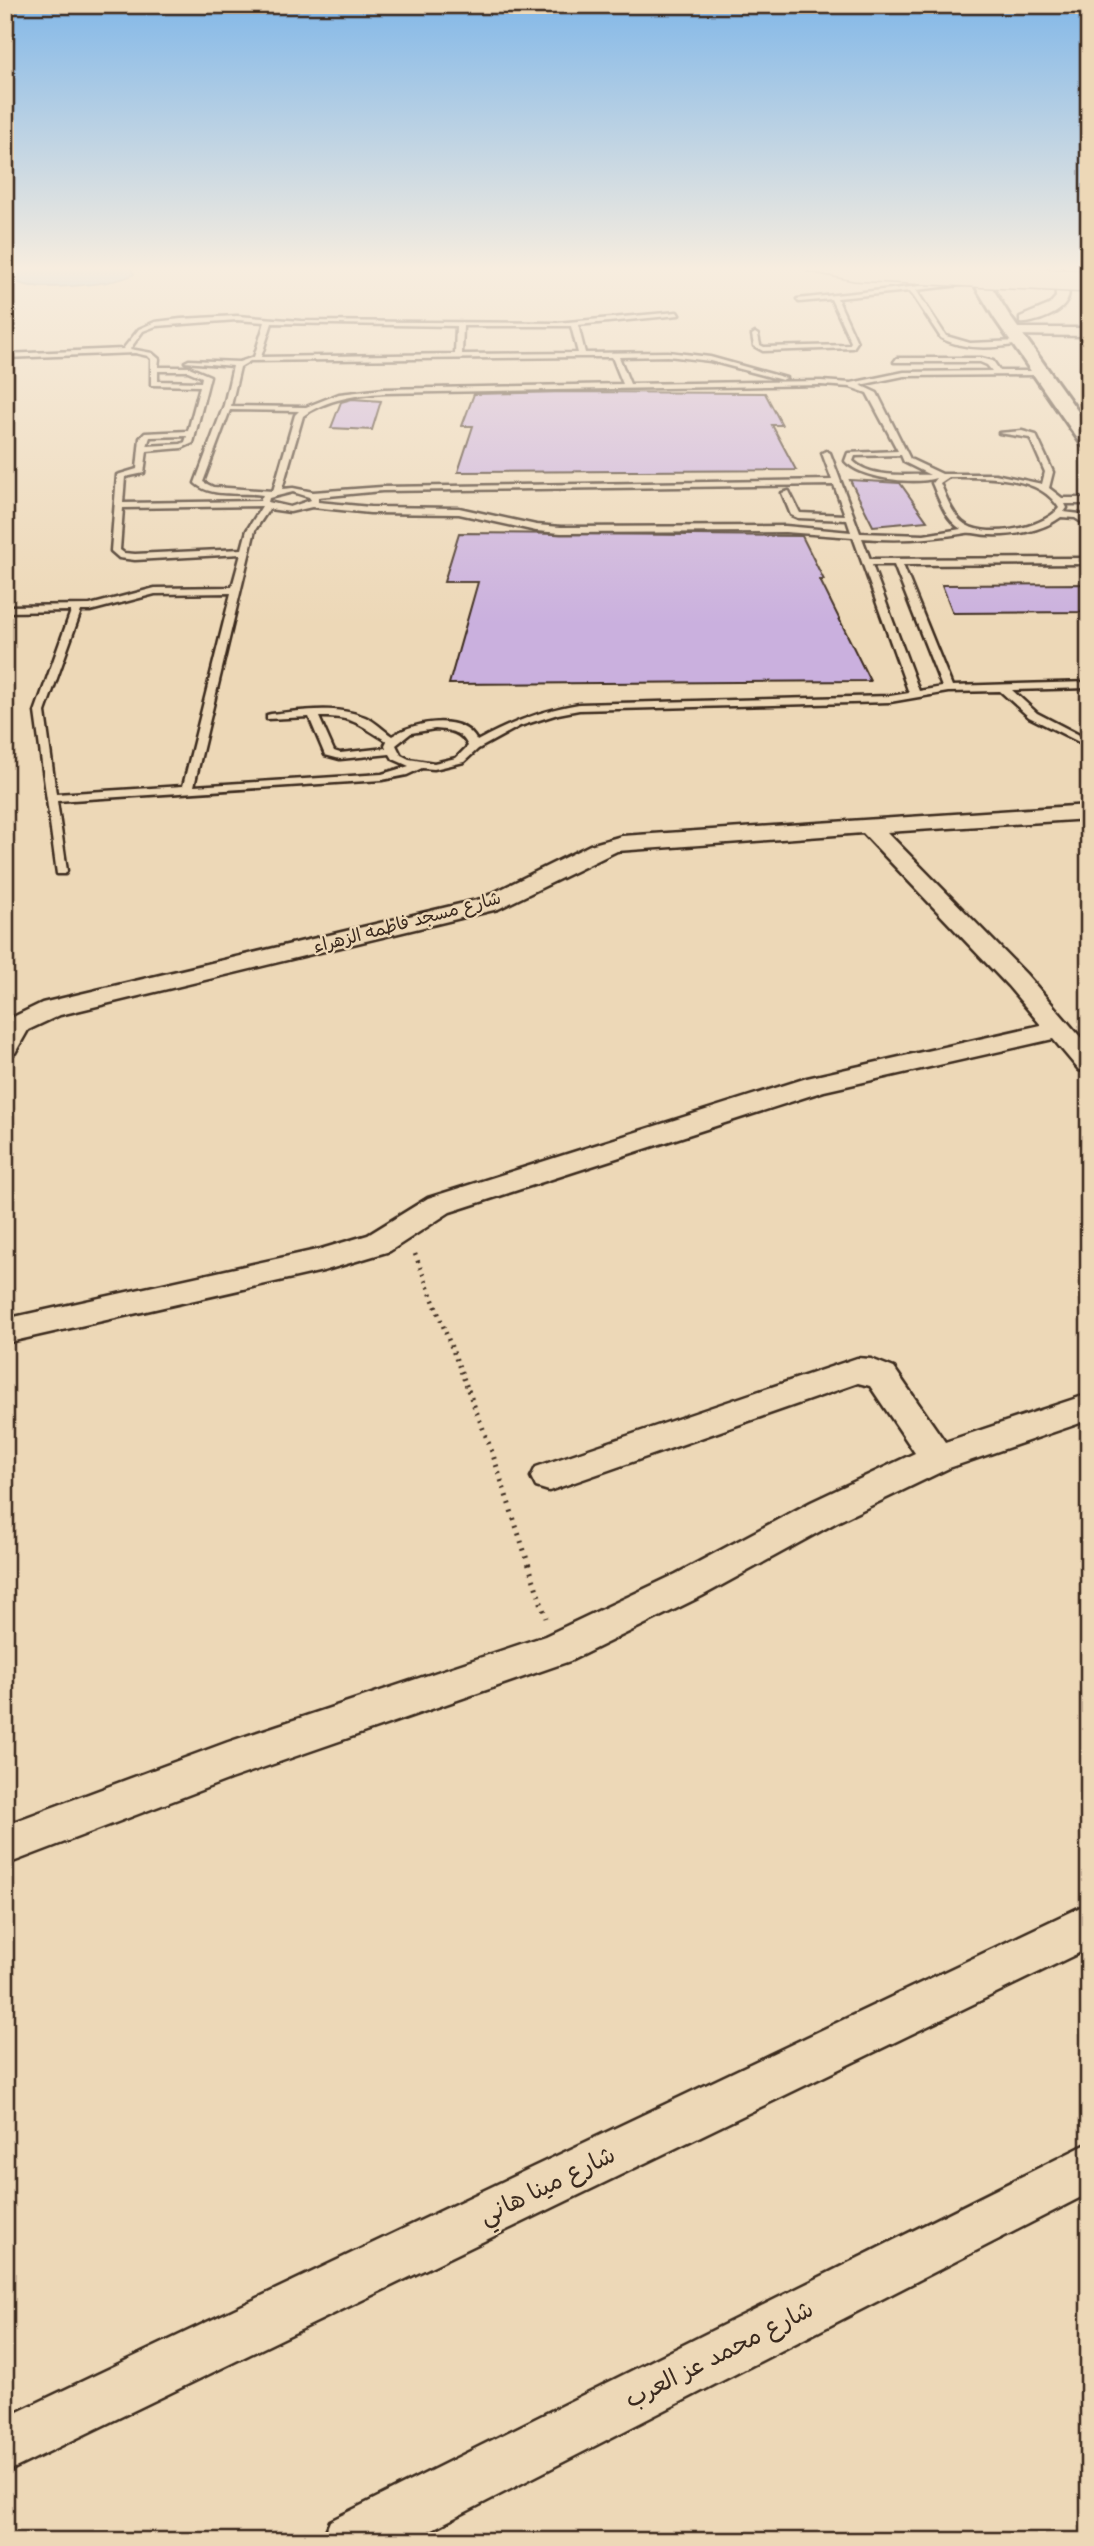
<svg xmlns="http://www.w3.org/2000/svg" width="1094" height="2546" viewBox="0 0 1094 2546" font-family="'Balsamiq Sans','Playpen Sans Arabic',sans-serif">
<style>
.water{fill:#8bbfe8;stroke:#6b8397;stroke-width:2}
.building{fill:#cab0de;stroke:#3b2a1e;stroke-width:2}
.lines{fill:none;stroke-linecap:round;stroke-linejoin:round}
.service-casing{stroke:#3b2a1e;stroke-width:5}
.minor-casing{stroke:#3b2a1e;stroke-width:5}
.primary-casing{stroke:#3b2a1e;stroke-width:6}
.path-far1{stroke:#3b2a1e;stroke-width:4.5;stroke-dasharray:2 5;stroke-linecap:butt}
.path{stroke:#3b2a1e;stroke-width:5;stroke-dasharray:2 6;stroke-linecap:butt}
.service{fill:#edd8b7;fill-rule:evenodd}
.minor{fill:#edd8b7;fill-rule:evenodd}
.primary{fill:#edd8b7;fill-rule:evenodd}
.service-bridge-casing{stroke:#3b2a1e;stroke-width:10;stroke-linecap:butt}
.motorway-bridge-casing{stroke:#3b2a1e;stroke-width:20;stroke-linecap:butt}
.service-bridge{stroke:#edd8b7;stroke-width:7}
.motorway-bridge{stroke:#edd8b7;stroke-width:18}
.labels{text-anchor:middle;stroke-width:5;stroke-linejoin:round;paint-order:stroke}
.far-street-label{font-size:18px;fill:#3b2a1e;stroke:#edd8b7}
.near-street-label{font-size:24px;fill:#3b2a1e;stroke:#edd8b7}
</style>
<rect width="100%" height="100%" fill="#edd8b7"/>
<filter id="ink" filterUnits="userSpaceOnUse"><feTurbulence type="fractalNoise" baseFrequency=".0143" numOctaves="2"/><feDisplacementMap in="SourceGraphic" scale="14" xChannelSelector="R" yChannelSelector="G"/><feConvolveMatrix kernelMatrix="1 2 1 2 8 2 1 2 1" color-interpolation-filters="sRGB"/></filter>
<g filter="url(#ink)">
<!-- water -->
<path class="water" d="M20 267H130L134 274C116 285 38 291 19 283Z"/>
<!-- building -->
<g class="building">
<polygon points="566,392 765,393 782,425 772,425 796,470 458,472 473,426 462,426 474,394"/>
<polygon points="352,399 381,401 372,430 331,428 341,402"/>
<polygon points="850,480 900,483 927,521 873,526"/>
<polygon points="459,533 802,536 824,580 820,580 870,681 449,684 478,582 444,582"/>
<polygon points="1089,584 1089,612 953,613 942,585"/>
</g>
<g class="lines">
<!-- service casing -->
<g class="service-casing">
<g id="service">
<path d="M968 281 970 284 916 290 946 336 970 343 1019 341 1021 344C995 348 965 351 941 338L910 291 837 298 857 342 853 348 763 351 754 346 752 335 755 333 758 335 760 345 764 347 849 345 851 342 831 299 799 302 797 299Z"/>
<path d="M677 312 679 315 578 325 585 353 668 352 710 357 786 378 782 380 710 361 668 356 619 357 630 384 821 381 851 383 904 372 992 371 987 365 980 362H894L897 358H981L993 361 1000 371H1043L1040 375 904 376 860 385 877 393 910 459 942 474H995L1042 484 1045 472 1030 438 999 433 1022 431 1036 435 1053 472 1049 488 1062 498H1089V504H1065L1067 508 1064 512 1080 514 1089 520V527L1075 518 1061 517C1041 532 1012 536 988 535 980 535 973 532 966 533 930 539 898 541 862 538L870 559 1089 558V564L903 565 952 686 1089 682V688L1012 690 1037 713 1089 740V747L1029 717 1000 691 948 692 890 702 579 710 558 714 520 726 478 749 464 762 434 769 422 768 407 775 382 780 57 801 67 871 65 874H57L35 712 71 611 5 612V606L90 605 155 588 232 587 241 554 135 560 119 558 111 551 117 475 137 469 140 438 145 433 188 431 200 386 151 385V359L148 356 135 353 5 358V354L123 349 139 329 155 322 181 319 237 316 301 321 557 323ZM237 320 265 322 254 357 239 362 189 360 185 362 233 366 224 405 195 483C212 499 242 491 263 495L260 501 123 503 125 477 144 473 147 451 182 448 193 443 210 376 189 367H158L159 359 152 353 130 349 143 331 156 326ZM272 323 456 326 455 354 261 357ZM463 326H571L578 353 462 354ZM580 357H612L623 384 384 389 339 394 306 407 231 406 240 367 250 361ZM158 371H188L202 377 201 382 158 381ZM821 385 850 387 867 393 898 451 848 453 845 461C861 479 915 485 936 478L932 483C939 499 945 519 961 529L924 535 860 533 830 453 826 451 822 453 832 480 382 487 313 492 293 488 282 489 303 416C327 399 355 395 384 393ZM230 410 299 411 295 415 273 491 213 487 203 482ZM187 436 185 442 181 444 147 446 150 437ZM901 455 904 462 930 475C906 474 871 479 853 461L855 456ZM949 477C984 477 1039 474 1059 508 1043 529 982 540 962 522 951 512 946 496 940 483ZM834 485 845 515 800 513 789 491 782 493 791 515 798 518 847 520 851 532 785 526 561 527 536 525 459 508 370 507 318 502V497L382 491ZM293 492 309 497 311 500 290 507 268 502 269 498ZM262 506 247 530 242 549 135 554 124 553 120 550 123 508ZM312 507 370 513 459 514 536 531 561 533 785 532 853 537 909 693 890 696 579 704C542 710 510 723 477 741 462 712 414 722 392 736 383 730 375 721 365 717 335 705 302 711 271 714L267 715V719L309 717 325 755 340 759 390 754 393 759 409 766 382 774 194 786 255 530 269 509 290 512ZM872 565H894L942 687 919 691ZM231 593 183 786 56 794 45 712 81 611H90L155 594ZM319 717C355 716 359 725 387 741L385 745 386 748 340 753 334 751ZM435 729C450 730 462 732 468 746L456 758 434 763 409 759 401 755 396 745 411 733Z"/>
</g>
</g>
<!-- minor casing -->
<g class="minor-casing">
<g id="minor">
<path d="M1049 267H1061C1075 294 1071 308 1042 319 1034 321 1028 324 1020 323V317L1049 305 1056 297 1055 279Z"/>
<polygon points="1013,328 1089,328 1089,336 1008,335 1006,332"/>
<polygon points="1089,805 1089,819 887,832 1026,974 1089,1047 1089,1072 1079,1070 1053,1039 824,1091 450,1212 390,1251 323,1271 5,1343 5,1319 321,1249 368,1235 428,1198 807,1078 1041,1025 1008,986 863,833 617,851 498,909 60,1015 28,1030 15,1053 5,1055 5,1024 9,1019 42,1003 481,899 590,845 622,836"/>
<polygon points="857,1358 871,1359 894,1368 945,1442 1089,1394 1089,1420 949,1468 837,1522 702,1596 570,1661 230,1779 5,1865 5,1825 228,1742 545,1636 676,1574 811,1502 915,1453 870,1386 858,1383 549,1491 536,1487 531,1477 536,1467"/>
<polygon points="1089,1903 1089,1948 5,2473 5,2418"/>
<polygon points="1089,2143 1089,2193 409,2541 322,2541 330,2521"/>
</g>
</g>
<!-- primary casing -->
<g class="primary-casing">
<polygon id="primary" points="964,267 979,267 1011,318 1089,427 1089,447 1082,445 995,319"/>
</g>
<!-- path-far1 -->
<polyline class="path-far1" points="415,1254 469,1392"/>
<!-- path -->
<polyline class="path" points="468,1390 492,1452 546,1618"/>
<!-- service -->
<use href="#service" class="service"/>
<!-- minor -->
<use href="#minor" class="minor"/>
<!-- primary -->
<use href="#primary" class="primary"/>
<!-- service-bridge casing -->
<g class="service-bridge-casing">
<polyline id="service-bridge" points="807,267 855,277 1089,289"/>
</g>
<!-- motorway-bridge casing -->
<g class="motorway-bridge-casing">
<polyline id="motorway-bridge" points="845,267 1089,280"/>
</g>
<!-- service-bridge -->
<use href="#service-bridge" class="service-bridge"/>
<!-- motorway-bridge -->
<use href="#motorway-bridge" class="motorway-bridge"/>
</g>
</g>
<!-- sky -->
<linearGradient id="sky" x2="0" y2="1"><stop stop-color="#83b8e8"/><stop offset="0.43" stop-color="#f7eddf"/><stop offset="1" stop-color="#f7eddf" stop-opacity="0"/></linearGradient>
<rect width="1094" height="624" fill="url(#sky)"/>
<g class="labels">
<!-- far-street labels -->
<g class="far-street-label">
<text transform="translate(407 922) rotate(-15)" y="6">شارع مسجد فاطمه الزهراء</text>
</g>
<!-- near-street labels -->
<g class="near-street-label">
<text transform="translate(547 2185) rotate(-26)" y="8">شارع مينا هاني</text>
<text transform="translate(719 2354) rotate(-27)" y="8">شارع محمد عز العرب</text>
</g>
</g>
<!-- margin -->
<rect width="1094" height="2546" fill="none" stroke="#edd8b7" stroke-width="28"/>
<rect x="14" y="14" width="1066" height="2518" fill="none" stroke="#3b2a1e" stroke-width="2.5" filter="url(#ink)"/>
</svg>
